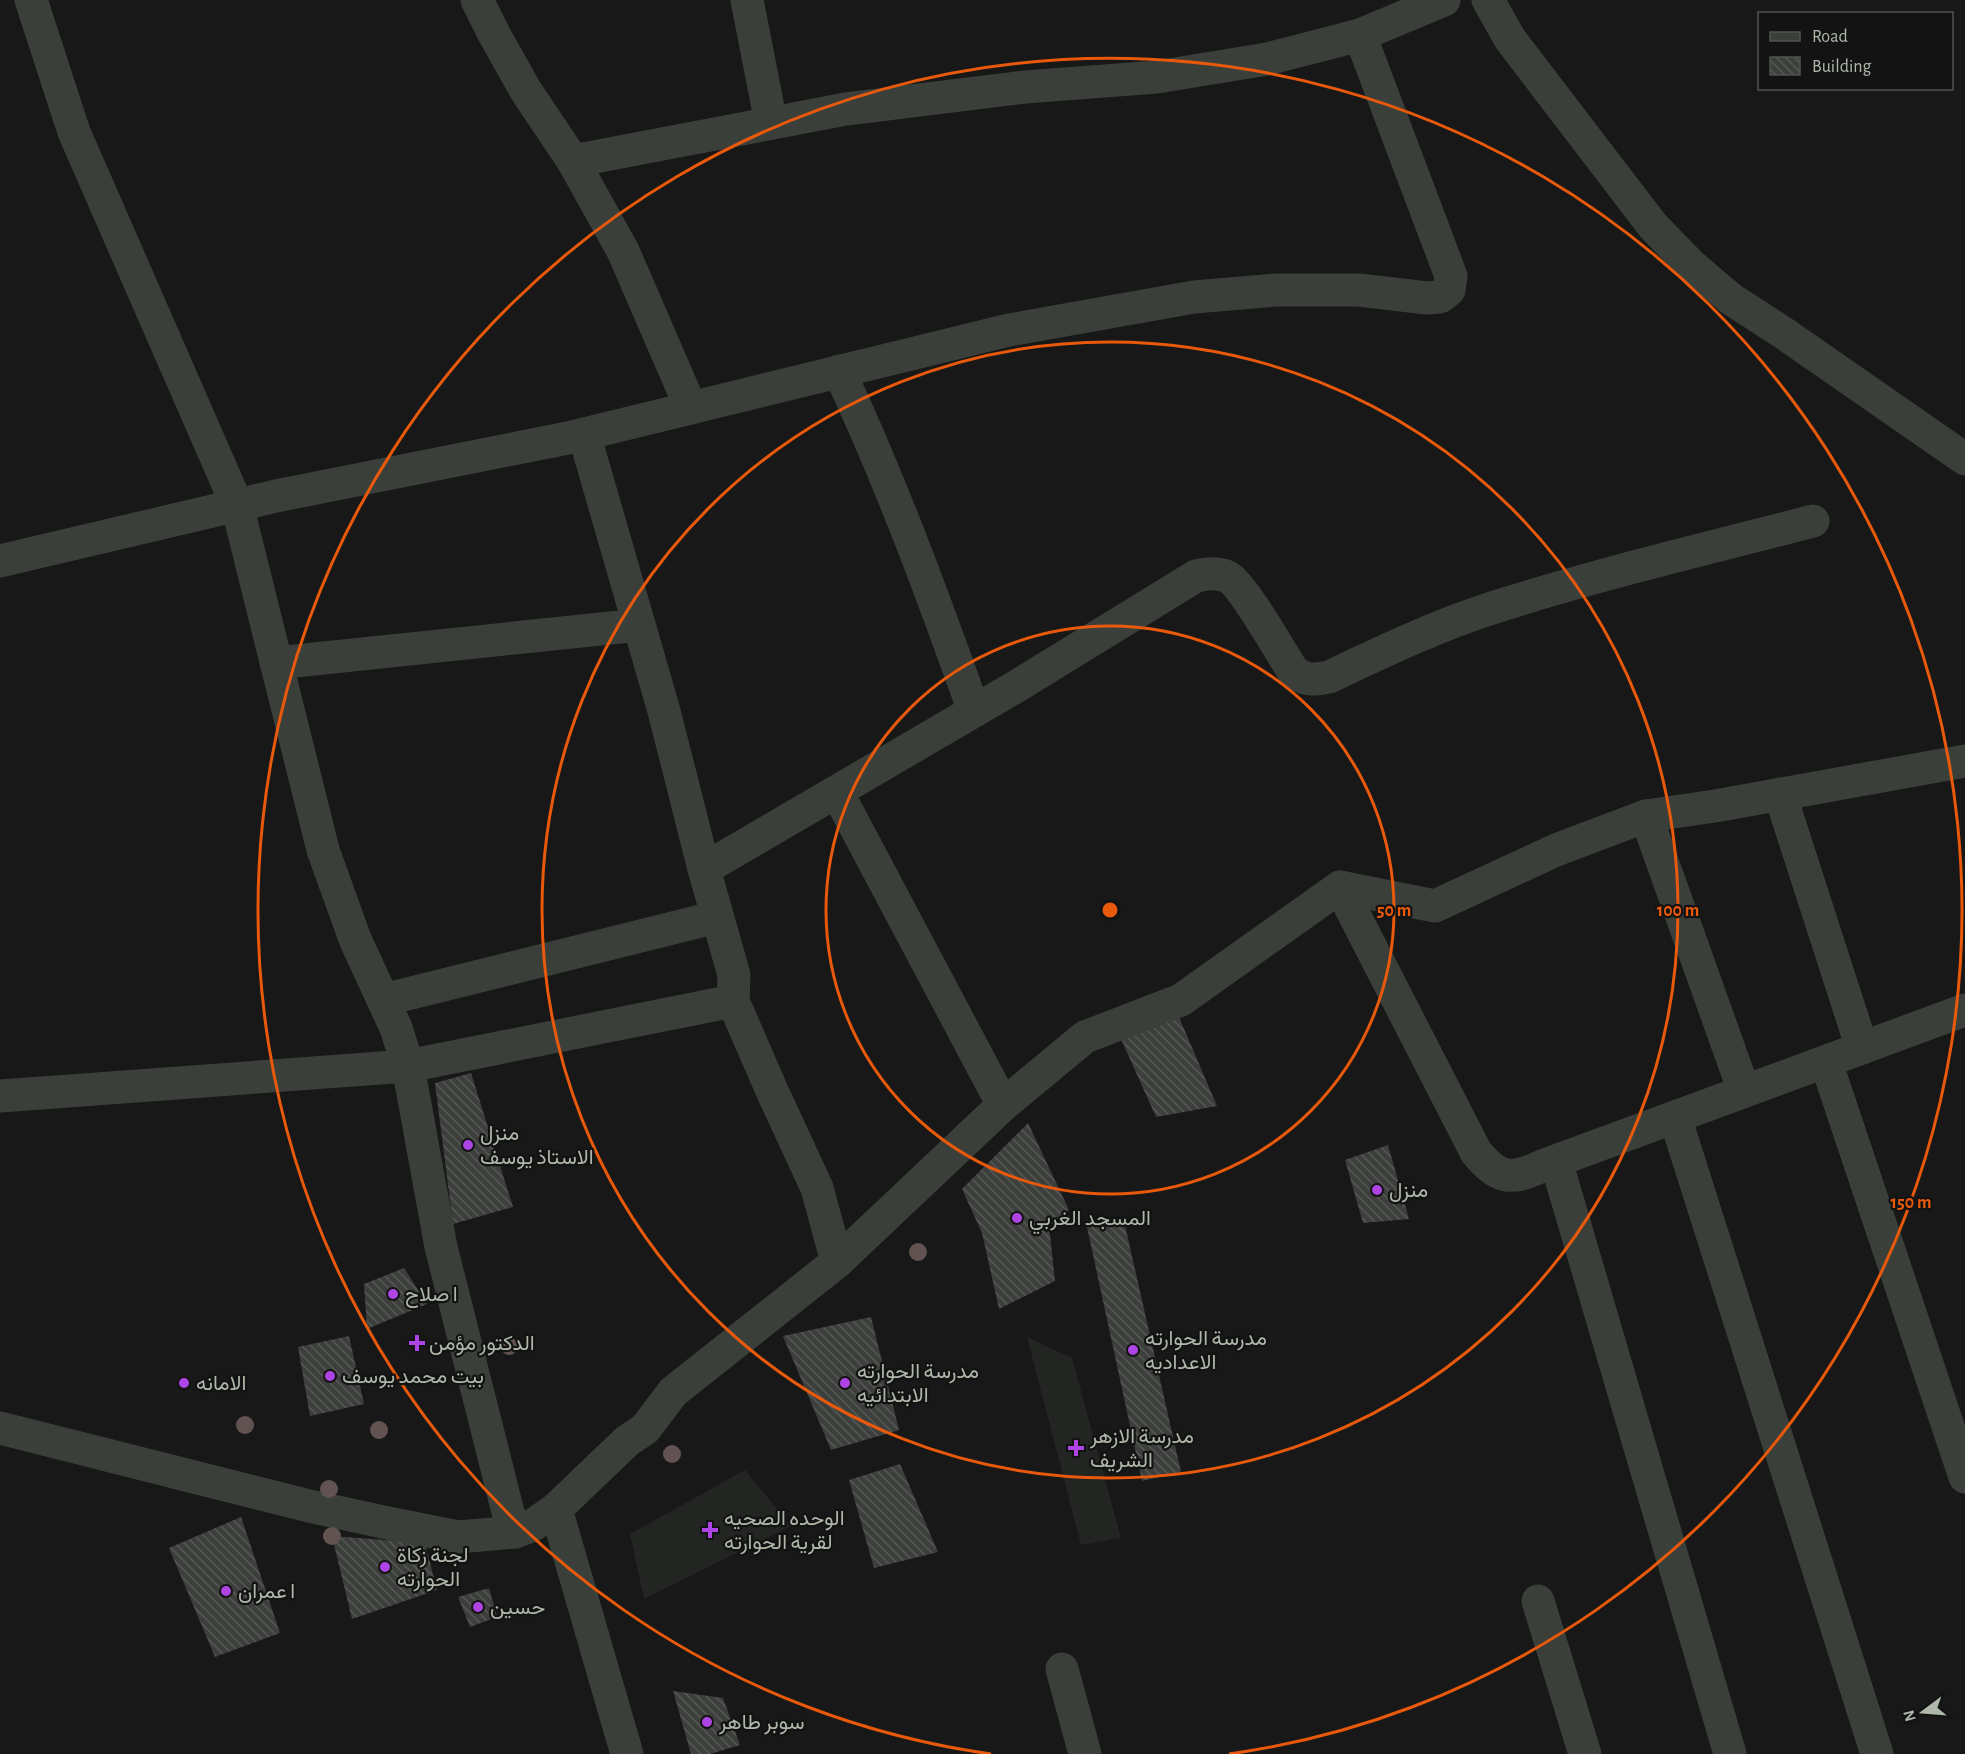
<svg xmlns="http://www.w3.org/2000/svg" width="1965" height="1754" viewBox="0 0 1965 1754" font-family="'Alegreya Sans',Vazirmatn,sans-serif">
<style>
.built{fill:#232523}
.building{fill:url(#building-back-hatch)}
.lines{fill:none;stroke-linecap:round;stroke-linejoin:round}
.minor{stroke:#3b3f3a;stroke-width:33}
.tree{fill:#625352}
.ring{fill:none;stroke:#e8590c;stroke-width:3}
.poi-dot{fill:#ad44e3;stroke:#121312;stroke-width:2}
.labels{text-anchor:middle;stroke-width:4.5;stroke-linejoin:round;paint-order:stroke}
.poi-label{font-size:21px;fill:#aeb7aa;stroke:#121312;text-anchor:start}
.centre{fill:#e8590c;stroke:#121312;stroke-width:3}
.ring-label{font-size:18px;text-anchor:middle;font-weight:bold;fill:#e8590c;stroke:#121312;stroke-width:4.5;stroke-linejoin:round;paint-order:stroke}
</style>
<defs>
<pattern id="building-back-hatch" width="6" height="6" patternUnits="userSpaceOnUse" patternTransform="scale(1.5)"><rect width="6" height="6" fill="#3c3f3c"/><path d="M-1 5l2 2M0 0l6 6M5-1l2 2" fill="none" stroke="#565856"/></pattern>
</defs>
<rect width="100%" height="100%" fill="#171817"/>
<!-- built -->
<g class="built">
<polygon points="1027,1337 1072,1358 1121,1538 1081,1545"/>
<polygon points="745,1470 791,1526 644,1599 630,1534"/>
</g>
<!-- building -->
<g class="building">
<polygon points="1176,1010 1217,1106 1156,1117 1121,1039"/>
<polygon points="471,1073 513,1207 453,1224 435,1083"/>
<polygon points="1028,1123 1069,1210 1049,1226 1055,1281 999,1309 982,1233 962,1189"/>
<polygon points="1388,1145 1409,1219 1363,1223 1345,1160"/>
<polygon points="1124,1221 1181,1472 1142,1481 1087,1227"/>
<polygon points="404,1268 427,1304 367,1329 364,1284"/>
<polygon points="871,1317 899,1430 831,1450 783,1336"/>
<polygon points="349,1336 364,1404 310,1416 298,1347"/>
<polygon points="900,1464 938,1552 874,1568 849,1480"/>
<polygon points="241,1517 280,1633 215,1657 169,1548"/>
<polygon points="332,1536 425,1543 437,1590 352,1619"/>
<polygon points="489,1588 497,1617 470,1627 458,1597"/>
<polygon points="673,1691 723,1698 740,1745 710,1754 691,1754"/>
</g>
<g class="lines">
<!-- minor -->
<g class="minor">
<polyline points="31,0 74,132 237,505 323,850 355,939 396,1028 408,1066 441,1247 509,1516 515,1532"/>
<polyline points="477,0 494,34 526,91 573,161 623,251 691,408"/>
<polyline points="747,0 771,123"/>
<polyline points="1488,0 1510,39 1653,226 1691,265 1731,299 1785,334 1965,459"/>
<polyline points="573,161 846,109 1025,87 1157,77 1267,59 1360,35 1444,0"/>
<path d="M839 371C891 482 933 596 974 711"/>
<polyline points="584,434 664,711 704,869 734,975 733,1001 773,1093 817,1188 837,1262"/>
<polyline points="0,561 276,496 568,438 1009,330 1194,297 1276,290 1359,290 1427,298 1440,297 1449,290 1451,276 1360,35"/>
<polyline points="276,663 639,625"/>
<polyline points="837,792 1003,1105"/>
<polyline points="1780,794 1862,1048"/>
<polyline points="1646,816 1744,1091"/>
<path d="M704 869 1017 686 1196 576C1207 574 1217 572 1228 577 1242 584 1282 654 1293 671 1305 681 1313 680 1329 677 1382 652 1436 626 1492 608 1598 574 1706 549 1813 521"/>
<path d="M1340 887 1476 1152C1498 1179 1511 1181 1542 1166L1965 1010"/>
<polyline points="383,1000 717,917"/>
<polyline points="1826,1062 1965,1477"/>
<polyline points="0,1096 408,1066 733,1001"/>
<polyline points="1675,1117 1877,1754"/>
<polyline points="1556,1161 1730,1754"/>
<polyline points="0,1428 309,1506 383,1522 458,1537 515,1532 533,1525 556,1509 627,1441 645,1429 673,1392 837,1262 1003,1105 1085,1037 1181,1000 1340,887 1435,906 1556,850 1646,816 1715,806 1965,761"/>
<polyline points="556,1509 627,1754"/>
<polyline points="1538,1601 1585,1754"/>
<polyline points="1062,1669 1085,1754"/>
</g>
</g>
<!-- trees -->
<g class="tree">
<circle cx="918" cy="1252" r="9"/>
<circle cx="509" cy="1346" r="9"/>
<circle cx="245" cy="1425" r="9"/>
<circle cx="379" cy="1430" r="9"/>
<circle cx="672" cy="1454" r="9"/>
<circle cx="329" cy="1489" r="9"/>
<circle cx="332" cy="1536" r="9"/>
</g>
<!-- distance rings -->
<g class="ring">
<circle cx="1110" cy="910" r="284"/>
<circle cx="1110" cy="910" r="568"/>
<path d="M991 1754A852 852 0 1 1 1229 1754"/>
</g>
<!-- markers -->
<g class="poi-dot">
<circle cx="468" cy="1145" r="6"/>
<circle cx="1377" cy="1190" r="6"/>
<circle cx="1017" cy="1218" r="6"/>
<circle cx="393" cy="1294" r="6"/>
<path d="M414 1334h6v6h6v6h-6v6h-6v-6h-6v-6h6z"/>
<circle cx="1133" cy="1350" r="6"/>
<circle cx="330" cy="1376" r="6"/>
<circle cx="184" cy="1383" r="6"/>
<circle cx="845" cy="1383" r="6"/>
<path d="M1073 1439h6v6h6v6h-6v6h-6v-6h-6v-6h6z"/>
<path d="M707 1521h6v6h6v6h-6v6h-6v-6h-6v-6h6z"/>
<circle cx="385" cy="1567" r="6"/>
<circle cx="226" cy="1591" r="6"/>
<circle cx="478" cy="1607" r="6"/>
<circle cx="707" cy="1722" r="6"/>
</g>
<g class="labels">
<!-- poi labels -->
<g class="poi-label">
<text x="480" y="1140">منزل<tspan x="480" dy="24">الاستاذ يوسف</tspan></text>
<text x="1389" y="1197">منزل</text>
<text x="1029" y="1225">المسجد الغربي</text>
<text x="405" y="1301">ا صلاح</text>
<text x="1145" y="1345">مدرسة الحوارته<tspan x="1145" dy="24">الاعداديه</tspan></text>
<text x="429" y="1350">الدكتور مؤمن</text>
<text x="857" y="1378">مدرسة الحوارته<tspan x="857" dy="24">الابتدائيه</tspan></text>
<text x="342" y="1383">بيت محمد يوسف</text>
<text x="196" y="1390">الامانه</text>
<text x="1090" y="1443">مدرسة الازهر<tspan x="1090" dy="24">الشريف</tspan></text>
<text x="724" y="1525">الوحده الصحيه<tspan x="724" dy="24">لقرية الحوارته</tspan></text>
<text x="397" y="1562">لجنة زكاة<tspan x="397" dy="24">الحوارته</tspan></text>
<text x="238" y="1598">ا عمران</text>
<text x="490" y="1614">حسين</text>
<text x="719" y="1729">سوبر طاهر</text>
</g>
</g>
<circle cx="1110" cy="910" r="9" class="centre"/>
<g class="ring-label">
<text x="1394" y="916">50 m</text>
<text x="1678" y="916">100 m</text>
<text x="1911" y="1208">150 m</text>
</g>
<!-- legend -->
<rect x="1758" y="12" width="195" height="78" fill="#121312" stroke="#50554f" stroke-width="1.5"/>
<rect x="1770" y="32" width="30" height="9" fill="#3b3f3a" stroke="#50554f" stroke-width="1.5"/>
<text x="1812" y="42" font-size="18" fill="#aeb7aa">Road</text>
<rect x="1770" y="57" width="30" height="18" fill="url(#building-back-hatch)" stroke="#50554f" stroke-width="1.5"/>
<text x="1812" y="72" font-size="18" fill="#aeb7aa">Building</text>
<!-- north arrow -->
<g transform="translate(1923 1712) rotate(254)" stroke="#121312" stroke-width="4.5" paint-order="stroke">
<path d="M0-4.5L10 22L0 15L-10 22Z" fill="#aeb7aa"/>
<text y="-9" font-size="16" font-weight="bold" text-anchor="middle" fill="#aeb7aa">N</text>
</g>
</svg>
